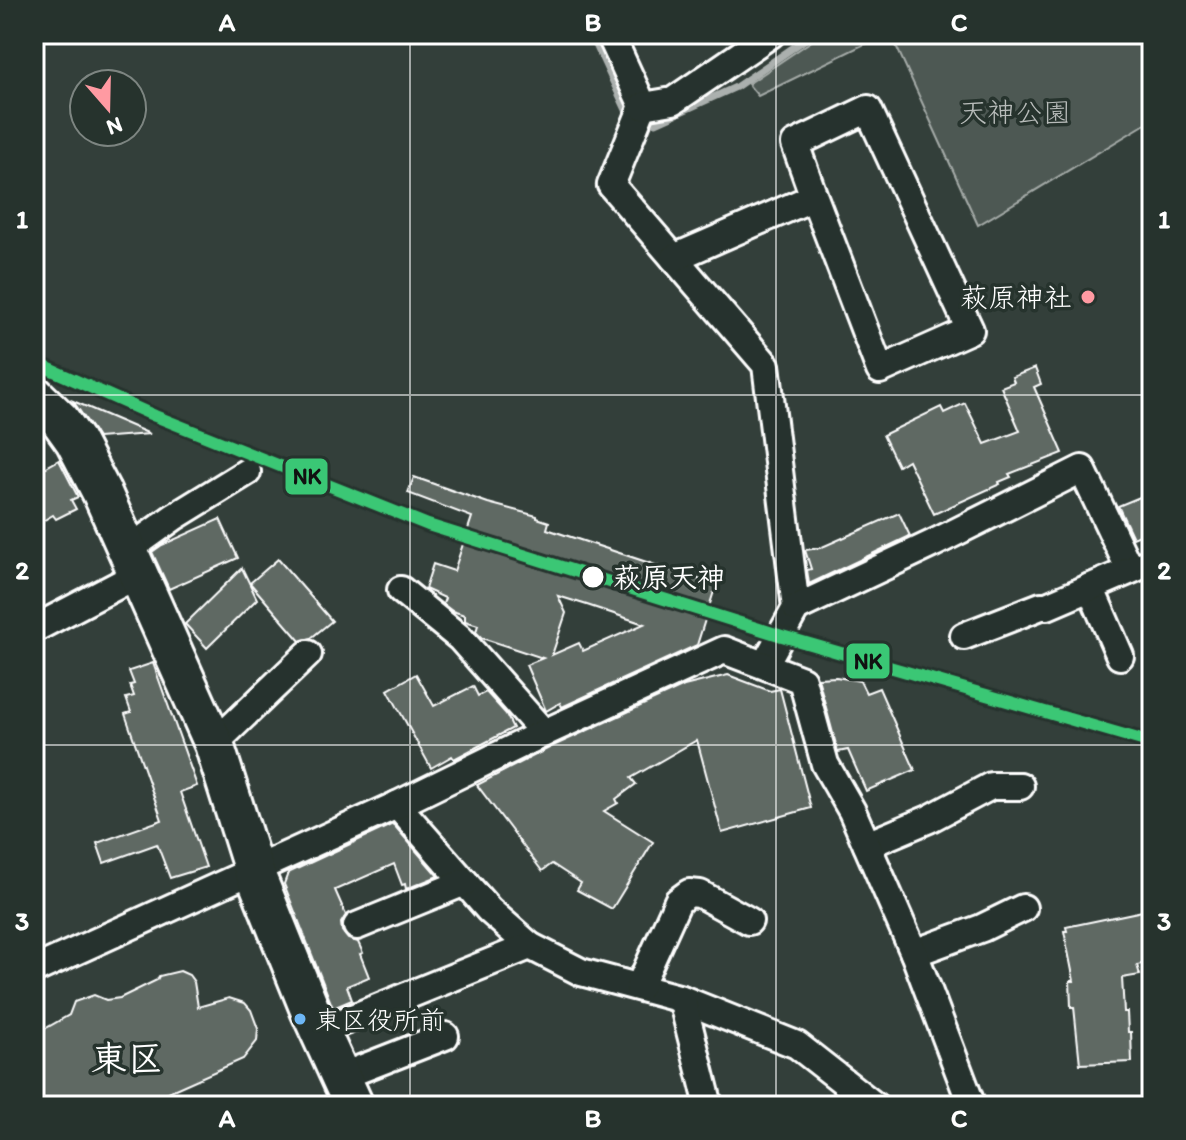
<svg xmlns="http://www.w3.org/2000/svg" width="1186" height="1140" viewBox="0 0 1186 1140" font-family="Itim,'Klee One',sans-serif">
<style>
.green{fill:#4d5853;stroke:#a6aca9;stroke-width:2}
.lines{fill:none;stroke-linecap:round;stroke-linejoin:round}
.stream{stroke:#abb0ae;stroke-width:7}
.building{fill:#5f6964;stroke:#fff;stroke-width:2;fill-rule:evenodd}
.street-casing{stroke:#fff;stroke-width:32}
.secondary-casing{stroke:#fff;stroke-width:44}
.street{stroke:#26332d;stroke-width:26}
.secondary{stroke:#26332d;stroke-width:38}
.rail-1-casing{stroke:#26332d;stroke-width:18}
.rail-1{stroke:#3ac775;stroke-width:12}
.grid{fill:none;stroke:#fff;stroke-width:2;stroke-opacity:0.55}
.poi-dot{fill:#ff9aa2;stroke:#26332d;stroke-width:3}
.stop-dot{fill:#fff;stroke:#26332d;stroke-width:3}
.bus-dot{fill:#6db6f5;stroke:#26332d;stroke-width:3}
.labels{text-anchor:middle;stroke-width:7;stroke-linejoin:round;paint-order:stroke}
.bus-label{font-size:26px;fill:#fff;stroke:#26332d;text-anchor:start}
.park-label{font-size:28px;fill:#b8bcba;stroke:#26332d}
.poi-label{font-size:28px;fill:#fff;stroke:#26332d;text-anchor:end}
.stop-label{font-size:28px;font-weight:bold;fill:#fff;stroke:#26332d;text-anchor:start}
.district-label{font-size:36px;font-weight:bold;fill:#fff;stroke:#26332d}
.line-badge{stroke:#26332d;stroke-width:3}
.pale-badge-label{font-size:22px;text-anchor:middle;font-weight:bold;fill:#111}
.neatline{fill:none;stroke:#fff;stroke-width:3}
.grid-label{font-size:26px;text-anchor:middle;font-weight:bold;fill:#fff}
</style>
<rect width="100%" height="100%" fill="#333f3a"/>
<filter id="ink" filterUnits="userSpaceOnUse"><feTurbulence type="fractalNoise" baseFrequency=".0125" numOctaves="2"/><feDisplacementMap in="SourceGraphic" scale="16" xChannelSelector="R" yChannelSelector="G"/><feConvolveMatrix kernelMatrix="1 2 1 2 8 2 1 2 1" color-interpolation-filters="sRGB"/></filter>
<g filter="url(#ink)">
<!-- green -->
<polygon class="green" points="822,34 1152,34 1152,120 978,225 894,41 879,37 758,96 748,84"/>
<g class="lines">
<!-- stream -->
<g class="stream">
<polyline points="591,34 627,112"/>
<polyline points="656,123 736,87 813,34"/>
</g>
</g>
<!-- building -->
<g class="building">
<polygon points="1035,368 1041,384 1034,387 1063,453 1009,474 1011,477 999,482 1000,484 934,514 908,460 898,466 883,435 941,407 944,413 965,403 985,444 1020,431 1001,387 1014,382 1012,377"/>
<polygon points="73,401 150,434 98,438"/>
<polygon points="59,460 78,497 71,500 76,509 56,519 53,515 34,526 34,474"/>
<path d="M414 477 488 503 537 516V518L549 522 547 529 716 585 697 645 562 707 560 703 546 711 526 665 543 658 482 638 476 632 478 625 465 621V615L452 611 443 604 445 598 425 589 433 564 454 571 472 517 408 493ZM558 596 587 605 644 624 583 651 579 643 552 655 566 613Z"/>
<polygon points="1152,492 1152,530 1133,538 1118,506"/>
<polygon points="899,513 910,536 809,584 807,570 811,569 805,550 820,548"/>
<polygon points="220,519 238,558 169,589 152,552 162,545"/>
<polygon points="278,559 332,621 311,638 300,641 250,583"/>
<polygon points="242,568 257,599 207,648 185,624"/>
<polygon points="153,663 197,786 180,792 206,867 170,878 157,844 104,863 97,843 162,820 125,714 131,712 126,698 134,696 130,685 134,684 129,671"/>
<polygon points="416,674 434,706 473,686 478,696 486,692 506,714 513,728 454,759 452,756 431,768 388,690"/>
<polygon points="728,675 770,691 780,689 811,808 722,833 697,740 631,778 636,784 616,799 618,803 604,811 653,842 612,909 577,890 581,883 552,864 542,871 477,785 551,747 684,686"/>
<polygon points="836,677 860,681 866,693 879,688 915,770 866,791 848,750 838,752 818,678"/>
<polygon points="393,824 438,876 406,889 405,884 402,885 394,864 335,890 346,915 341,923 342,931 348,939 358,942 363,953 360,954 369,977 347,986 352,1000 333,1008 284,884 288,873"/>
<polygon points="1152,909 1152,962 1137,965 1140,975 1122,978 1124,1012 1127,1012 1128,1032 1131,1032 1132,1062 1080,1064 1074,1007 1071,1007 1070,981 1074,981 1064,931 1067,931 1066,927"/>
<polygon points="180,971 189,975 194,982 198,1007 229,998 245,1003 251,1010 258,1029 257,1041 243,1059 137,1106 34,1106 34,1035 69,1015 74,1002 94,995 106,1000 120,998 157,980 159,976"/>
</g>
<g class="lines">
<!-- street casing -->
<g class="street-casing">
<g id="street">
<polyline points="610,34 643,106 611,185 766,365 796,608 765,664"/>
<polyline points="643,106 673,101 771,34"/>
<polyline points="674,258 814,197 795,144 868,109 970,330 880,370 814,197"/>
<polyline points="128,550 174,517 247,472"/>
<polyline points="1090,587 1120,656"/>
<polyline points="401,590 460,638 544,733"/>
<polyline points="796,608 934,543 1082,469 1130,570"/>
<polyline points="34,629 139,574"/>
<polyline points="964,636 1041,606 1047,606 1152,561"/>
<polyline points="214,744 308,654"/>
<polyline points="397,805 489,910 530,946 581,972 682,999 797,1045 875,1106"/>
<polyline points="867,845 929,819 991,786 1020,786"/>
<polyline points="357,926 465,882"/>
<polyline points="914,953 982,928 1023,908"/>
<polyline points="34,970 397,805 544,733 724,650 802,680 825,764 852,811 914,953 972,1106"/>
<polyline points="639,987 678,901 689,893 700,894 749,921"/>
<polyline points="682,999 709,1106"/>
<polyline points="320,1031 530,946"/>
<polyline points="340,1077 445,1036"/>
</g>
</g>
<!-- secondary casing -->
<g class="secondary-casing">
<polyline id="secondary" points="34,395 60,420 75,441 102,493 214,744 254,871 310,1010 354,1106"/>
</g>
<!-- street -->
<use href="#street" class="street"/>
<!-- secondary -->
<use href="#secondary" class="secondary"/>
<!-- rail-1 casing -->
<g class="rail-1-casing">
<polyline id="rail-1" points="34,362 155,416 428,525 782,636 1152,743"/>
</g>
<!-- rail-1 -->
<use href="#rail-1" class="rail-1"/>
</g>
</g>
<!-- grid -->
<path class="grid" d="M410 34V1106M776 34V1106M34 395H1152M34 745H1152"/>
<!-- markers -->
<circle class="poi-dot" cx="1088" cy="297" r="8"/>
<circle class="stop-dot" cx="593" cy="577" r="12"/>
<circle class="bus-dot" cx="300" cy="1019" r="7"/>
<g class="labels">
<!-- bus labels -->
<g class="bus-label">
<text x="315" y="1029">東区役所前</text>
</g>
<!-- park labels -->
<g class="park-label">
<text x="1015" y="122">天神公園</text>
</g>
<!-- poi labels -->
<g class="poi-label">
<text x="1072" y="307">萩原神社</text>
</g>
<!-- stop labels -->
<g class="stop-label">
<text x="613" y="587">萩原天神</text>
</g>
<!-- district labels -->
<g class="district-label">
<text x="127" y="1071">東区</text>
</g>
</g>
<g class="line-badge">
<rect x="284" y="457" width="45" height="39" rx="8" fill="#3ac775"/>
<rect x="845" y="642" width="46" height="38" rx="8" fill="#3ac775"/>
</g>
<g class="pale-badge-label">
<text x="307" y="484">NK</text>
<text x="868" y="669">NK</text>
</g>
<!-- margin -->
<rect width="1186" height="1140" fill="none" stroke="#26332d" stroke-width="88"/>
<!-- north arrow -->
<g transform="translate(108 108) rotate(160)"><circle r="38" fill="#26332d" stroke="#7d8581" stroke-width="2"/>
<path d="M0-6L14 30L0 20L-14 30Z" fill="#ff9aa2"/>
<text y="-12" font-size="22" font-weight="bold" text-anchor="middle" fill="#ffffff">N</text>
</g>
<rect x="44" y="44" width="1098" height="1052" class="neatline"/>
<g class="grid-label">
<text x="227" y="31">A</text>
<text x="593" y="31">B</text>
<text x="959" y="31">C</text>
<text x="22" y="228">1</text>
<text x="1164" y="228">1</text>
<text x="22" y="579">2</text>
<text x="1164" y="579">2</text>
<text x="22" y="930">3</text>
<text x="1164" y="930">3</text>
<text x="227" y="1127">A</text>
<text x="593" y="1127">B</text>
<text x="959" y="1127">C</text>
</g>
</svg>
